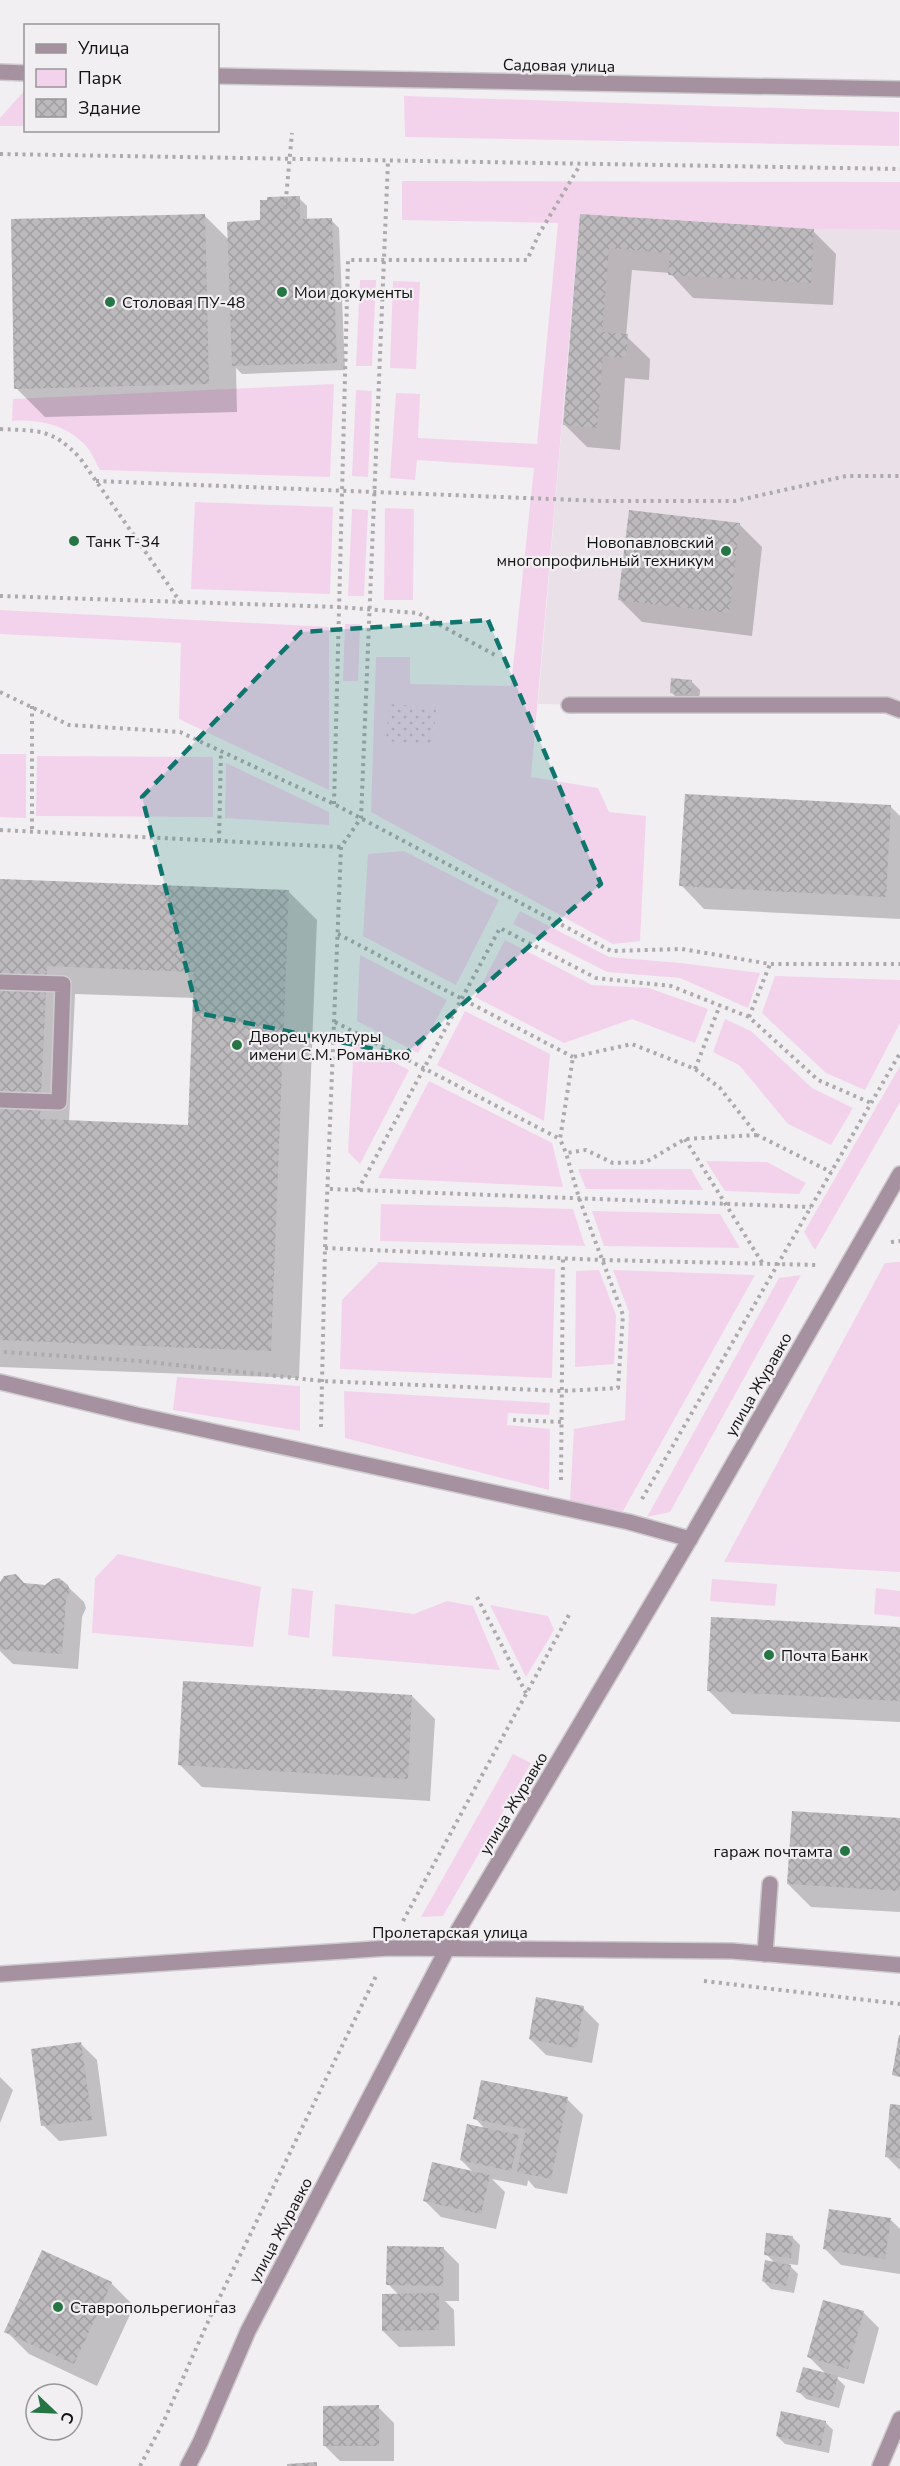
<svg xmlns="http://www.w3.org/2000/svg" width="900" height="2466" viewBox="0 0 900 2466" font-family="'Nunito Sans',sans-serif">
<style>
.built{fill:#eae1e8}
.green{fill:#f3d3ec}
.park{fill:url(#park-dots)}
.shadow{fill:#0003;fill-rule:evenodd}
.building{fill:url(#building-cross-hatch);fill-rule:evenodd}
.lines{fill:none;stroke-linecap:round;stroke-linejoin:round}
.minor-casing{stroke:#cecbce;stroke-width:18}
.path{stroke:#acaaac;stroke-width:4;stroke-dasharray:3 4.5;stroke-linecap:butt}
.minor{stroke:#a691a1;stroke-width:15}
.marked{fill:#0f766e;fill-opacity:0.2;stroke:#0f766e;stroke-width:4.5;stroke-dasharray:12 8;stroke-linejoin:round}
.poi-dot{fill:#257545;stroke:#f2eff2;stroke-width:2}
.labels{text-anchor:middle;stroke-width:4.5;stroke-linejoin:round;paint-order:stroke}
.street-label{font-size:16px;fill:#111;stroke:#f2eff2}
.poi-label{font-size:16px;fill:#111;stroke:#f2eff2;text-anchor:start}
</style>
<defs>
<pattern id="park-dots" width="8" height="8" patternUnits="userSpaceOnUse" patternTransform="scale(1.5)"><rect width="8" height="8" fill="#f3d3ec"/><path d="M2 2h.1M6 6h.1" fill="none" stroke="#cfb4c9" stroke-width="1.8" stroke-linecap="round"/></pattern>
<pattern id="building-cross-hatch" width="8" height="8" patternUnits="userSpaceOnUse" patternTransform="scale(1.5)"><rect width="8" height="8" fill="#bdbabd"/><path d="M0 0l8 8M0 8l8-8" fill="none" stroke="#a19fa1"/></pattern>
</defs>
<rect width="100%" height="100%" fill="#f2eff2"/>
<!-- built -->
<polygon class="built" points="580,214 814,229 900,230 900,710 538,704"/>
<!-- green -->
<g class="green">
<polygon points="25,90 25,126 0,126 0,118"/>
<polygon points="404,96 899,112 899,146 405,137"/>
<polygon points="402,181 900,182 900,230 814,229 580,214 531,777 598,788 609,812 646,816 640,941 613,944 371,812 376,657 410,657 410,684 511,686 534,468 417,460 415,480 390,478 396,393 420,394 418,438 537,444 558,223 402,220"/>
<polygon points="360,280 376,280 372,366 356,366"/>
<polygon points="393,281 420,282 416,369 390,368"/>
<path d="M334 384 330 477 100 470C95 461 90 448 82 442 63 424 37 419 12 421L13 399Z"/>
<polygon points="356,390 372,391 368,477 352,476"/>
<polygon points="195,502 333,507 330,594 191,589"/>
<polygon points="385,508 414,509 413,600 384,600"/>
<polygon points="352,509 368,510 364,596 348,596"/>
<polygon points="0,610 329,627 329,790 179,719 181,643 0,634"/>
<polygon points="345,624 360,624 358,681 343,681"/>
<polygon points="0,754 26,754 26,818 0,817"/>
<polygon points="37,756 213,757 213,817 36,816"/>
<polygon points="226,763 329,812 329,825 225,818"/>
<polygon points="404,851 499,900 456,985 363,936 368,854"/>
<polygon points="520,911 609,957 681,963 760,973 748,1008 680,978 607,972 513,924"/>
<polygon points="505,940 592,985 649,988 708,1009 695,1043 632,1019 564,1043 475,997"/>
<polygon points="360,955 447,1000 418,1053 357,1021"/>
<polygon points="775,976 900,980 900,1023 865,1090 826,1073 762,1013"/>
<polygon points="465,1011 550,1054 544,1121 437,1065"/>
<polygon points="725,1019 751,1031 812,1088 853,1108 831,1145 788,1124 739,1065 713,1052"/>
<polygon points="354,1042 409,1070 360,1164 348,1152"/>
<polygon points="900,1066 900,1102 815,1250 804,1232"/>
<polygon points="429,1081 552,1143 563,1187 378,1178"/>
<polygon points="706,1161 767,1162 806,1183 799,1194 725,1191"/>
<polygon points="578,1169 691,1169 703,1190 586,1189"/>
<polygon points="381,1204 573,1209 585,1246 380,1241"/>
<polygon points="592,1211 720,1214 740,1248 604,1246"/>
<polygon points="379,1262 555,1269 552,1378 340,1369 342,1300"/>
<polygon points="900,1262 900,1572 724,1562 885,1263"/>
<polygon points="599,1270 616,1315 614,1364 575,1367 576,1271"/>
<polygon points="613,1270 755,1275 623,1511 570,1501 574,1429 625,1420 629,1312"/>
<polygon points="801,1275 670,1512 647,1517 779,1278"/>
<polygon points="177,1377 300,1386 300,1431 173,1410"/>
<polygon points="344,1391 550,1403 549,1415 508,1413 507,1425 550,1429 549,1490 345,1438"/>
<polygon points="118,1554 261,1587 253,1647 92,1633 95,1578"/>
<polygon points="712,1579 777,1584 775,1606 710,1601"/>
<polygon points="292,1588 313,1591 309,1638 288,1635"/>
<polygon points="876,1588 900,1591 900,1617 874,1614"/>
<polygon points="447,1601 473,1606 500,1670 332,1656 335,1604 414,1614"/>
<polygon points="490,1605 548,1616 554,1630 526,1677"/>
<polygon points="513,1754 531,1763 443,1916 421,1917"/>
</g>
<!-- park -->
<polygon class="park" points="389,704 436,708 433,745 386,741"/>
<!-- shadow -->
<g class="shadow">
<polygon points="299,198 307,206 307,220 331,220 339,228 345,370 242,374 236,368 237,412 45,417 16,388 205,216 229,240"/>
<polygon points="581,216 813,231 836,254 833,305 693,298 670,273 632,270 626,336 650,359 649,380 625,378 620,450 587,447 564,424"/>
<polygon points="739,524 762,547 752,636 642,622 619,599"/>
<polygon points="692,682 700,690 699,702 679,700 671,692"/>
<polygon points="891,807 900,816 900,919 704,909 681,885"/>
<path d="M0 881 289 892 317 920 299 1378 0 1367ZM75 994 195 998 189 1126 69 1122Z"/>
<polygon points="0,1585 67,1586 84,1602 86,1608 82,1617 78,1669 13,1664 0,1651"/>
<polygon points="900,1628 900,1722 732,1714 709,1691"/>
<polygon points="412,1696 435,1719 430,1801 202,1787 179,1764"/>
<polygon points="900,1819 900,1912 811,1907 788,1884"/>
<polygon points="583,2008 599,2024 592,2063 546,2055 530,2039"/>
<polygon points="81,2044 97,2060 107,2136 59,2141 43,2125"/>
<polygon points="0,2077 13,2090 0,2123"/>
<polygon points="567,2099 583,2115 567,2194 535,2188 528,2180 527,2186 492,2179 505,2192 496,2229 441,2217 425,2201 474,2173 461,2160 486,2130 475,2118"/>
<polygon points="900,2106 900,2170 886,2156"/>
<polygon points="891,2220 900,2229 900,2274 841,2265 825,2249"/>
<polygon points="792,2237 800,2245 798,2265 788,2264 798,2274 794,2293 771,2289 763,2281 775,2263 766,2254"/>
<polygon points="443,2248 459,2264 459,2301 445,2301 454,2310 455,2346 399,2347 383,2331 399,2295 388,2284"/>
<polygon points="111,2283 134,2306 97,2386 29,2354 6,2331"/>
<polygon points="863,2312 879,2328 864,2384 835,2376 845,2386 839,2408 806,2399 798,2391 827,2375 809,2357"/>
<polygon points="378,2407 394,2423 394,2461 340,2461 324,2445"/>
<polygon points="825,2422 833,2430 829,2453 785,2444 777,2436"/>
</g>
<!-- building -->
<g class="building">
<polygon points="300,196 300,219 332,218 337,363 232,366 227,222 260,220 260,200 267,200 267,197"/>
<polygon points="205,214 209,384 14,389 11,219"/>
<polygon points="580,214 814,229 811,283 668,275 670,253 609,248 602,332 628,334 626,358 603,356 597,428 563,425"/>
<polygon points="629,510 740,523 729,613 618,600"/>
<polygon points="671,678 692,680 691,695 670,693"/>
<polygon points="685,794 891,805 886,897 679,886"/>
<path d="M0 879 289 890 271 1351 0 1340ZM47 966 194 972 188 1125 40 1119Z"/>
<polygon points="16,1574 24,1583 45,1585 53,1579 59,1578 68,1585 70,1591 66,1600 62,1654 0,1649 0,1582 4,1576"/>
<polygon points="711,1617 900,1627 900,1701 707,1691"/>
<polygon points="183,1681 412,1695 408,1779 178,1765"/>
<polygon points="792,1811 900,1818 900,1891 787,1884"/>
<polygon points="536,1997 584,2006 576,2048 529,2039"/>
<polygon points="899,2035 900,2035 900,2077 892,2075"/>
<polygon points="81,2042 92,2120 41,2126 31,2049"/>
<polygon points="481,2080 568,2097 551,2179 517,2172 526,2129 473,2119"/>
<polygon points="890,2104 900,2105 900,2158 885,2157"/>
<polygon points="467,2124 519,2135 511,2171 460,2160"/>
<polygon points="432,2162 490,2175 481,2214 423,2201"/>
<polygon points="829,2209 891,2218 885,2259 823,2249"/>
<polygon points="766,2233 793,2236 791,2258 764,2255"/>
<polygon points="387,2246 444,2247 443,2286 386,2285"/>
<polygon points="42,2250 112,2282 74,2364 4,2332"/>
<polygon points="765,2260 791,2265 786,2286 762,2281"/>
<polygon points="439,2293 439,2330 382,2331 382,2294"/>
<polygon points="823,2300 864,2311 848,2369 807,2357"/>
<polygon points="803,2367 838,2376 832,2401 796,2392"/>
<polygon points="379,2405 379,2446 323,2446 323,2406"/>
<polygon points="781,2411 826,2421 821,2446 776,2436"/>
<polygon points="317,2462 317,2466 287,2466 287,2464"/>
</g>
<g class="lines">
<!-- minor casing -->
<g class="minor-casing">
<g id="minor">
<polyline points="0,72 26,73"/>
<polyline points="218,76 900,89"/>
<polyline points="569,705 887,705 900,710"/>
<polyline points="0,982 63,984 59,1102 0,1100"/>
<polyline points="0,1382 137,1415 629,1522 690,1539"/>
<polyline points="765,1954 770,1884"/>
<polyline points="0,1974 389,1948 732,1951 900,1965"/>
<polyline points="188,2466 200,2443 248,2331 447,1949 690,1539 900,1174"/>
<polyline points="880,2466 900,2419"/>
</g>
</g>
<!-- path -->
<g class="path">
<polyline points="0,154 900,169"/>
<polyline points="285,209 292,133"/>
<path d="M0 429C38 431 52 428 80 458L181 603"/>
<polyline points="96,481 602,501 735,501 846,476 900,476"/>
<polyline points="0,596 338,607 418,613 495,655"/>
<polyline points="0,692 69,725 180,732 334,804 611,951 682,949 770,964 900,964"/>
<polyline points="32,706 32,832"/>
<polyline points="334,804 348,260 527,260 539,234 580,165"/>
<polyline points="0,830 341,847"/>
<polyline points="219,841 221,752"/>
<polyline points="338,934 573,1057"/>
<polyline points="749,1017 770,964"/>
<polyline points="335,1022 560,1139"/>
<polyline points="695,1069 720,1005"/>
<polyline points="757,1135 685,1139 646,1162 613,1163 586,1150 566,1153 560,1139 573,1057 632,1044 695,1069 720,1088 757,1135 831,1172"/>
<polyline points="685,1139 763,1264"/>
<polyline points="330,1189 811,1207"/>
<polyline points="358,1190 500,928 596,978 671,986 749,1017 818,1080 871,1103"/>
<polyline points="891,1242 900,1241"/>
<polyline points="325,1248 602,1260 817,1265"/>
<polyline points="4,1352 140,1361 322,1381 562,1391 618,1388 623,1315 579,1198 566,1153"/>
<polyline points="513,1420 562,1422"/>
<polyline points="321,1427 325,1248 341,847 361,818 388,161"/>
<polyline points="561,1480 563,1258"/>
<polyline points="642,1499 900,1053"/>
<polyline points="477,1597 526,1693"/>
<polyline points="403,1921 570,1613"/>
<polyline points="704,1981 900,2004"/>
<polyline points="140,2466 163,2423 211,2315 376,1976"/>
</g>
<!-- minor -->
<use href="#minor" class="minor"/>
</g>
<!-- marked area -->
<path class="marked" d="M488 620 601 884 404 1055 198 1013 142 797 301 632Z"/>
<!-- markers -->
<g class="poi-dot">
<circle cx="282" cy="292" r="6"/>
<circle cx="110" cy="302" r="6"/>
<circle cx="74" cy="541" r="6"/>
<circle cx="726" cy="551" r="6"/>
<circle cx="237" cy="1045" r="6"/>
<circle cx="769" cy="1655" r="6"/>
<circle cx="845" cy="1851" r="6"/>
<circle cx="58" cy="2307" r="6"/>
</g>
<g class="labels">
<!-- street labels -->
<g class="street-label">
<text transform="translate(559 65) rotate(1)" y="6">Садовая улица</text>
<text transform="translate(758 1384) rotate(-60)" y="6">улица Журавко</text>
<text transform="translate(513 1803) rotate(-59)" y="6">улица Журавко</text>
<text x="450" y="1938">Пролетарская улица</text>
<text transform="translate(280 2230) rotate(-62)" y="6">улица Журавко</text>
</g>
<!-- poi labels -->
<g class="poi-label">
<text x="294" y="298">Мои документы</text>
<text x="122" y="308">Столовая ПУ-48</text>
<text x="86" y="547">Танк Т-34</text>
<text x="714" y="548" text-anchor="end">Новопавловский<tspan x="714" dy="18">многопрофильный техникум</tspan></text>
<text x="249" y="1042">Дворец культуры<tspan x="249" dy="18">имени С.М. Романько</tspan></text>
<text x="781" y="1661">Почта Банк</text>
<text x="833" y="1857" text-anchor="end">гараж почтамта</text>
<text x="70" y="2313">Ставропольрегионгаз</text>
</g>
</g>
<!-- legend -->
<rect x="24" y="24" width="195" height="108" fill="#f2eff2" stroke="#989698" stroke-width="1.5"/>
<rect x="36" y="44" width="30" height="9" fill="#a691a1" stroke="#989698" stroke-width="1.5"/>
<text x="78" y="54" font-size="18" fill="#111111">Улица</text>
<rect x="36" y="69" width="30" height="18" fill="#f3d3ec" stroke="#989698" stroke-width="1.5"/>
<text x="78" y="84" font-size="18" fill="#111111">Парк</text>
<rect x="36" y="99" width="30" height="18" fill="url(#building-cross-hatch)" stroke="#989698" stroke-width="1.5"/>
<text x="78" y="114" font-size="18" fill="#111111">Здание</text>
<!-- north arrow -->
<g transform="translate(54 2412) rotate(113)"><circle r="28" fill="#f2eff2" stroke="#989698" stroke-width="1.5"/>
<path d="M0-4.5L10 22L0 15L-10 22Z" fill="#257545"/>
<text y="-9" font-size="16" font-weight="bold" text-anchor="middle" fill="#111111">С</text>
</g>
</svg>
